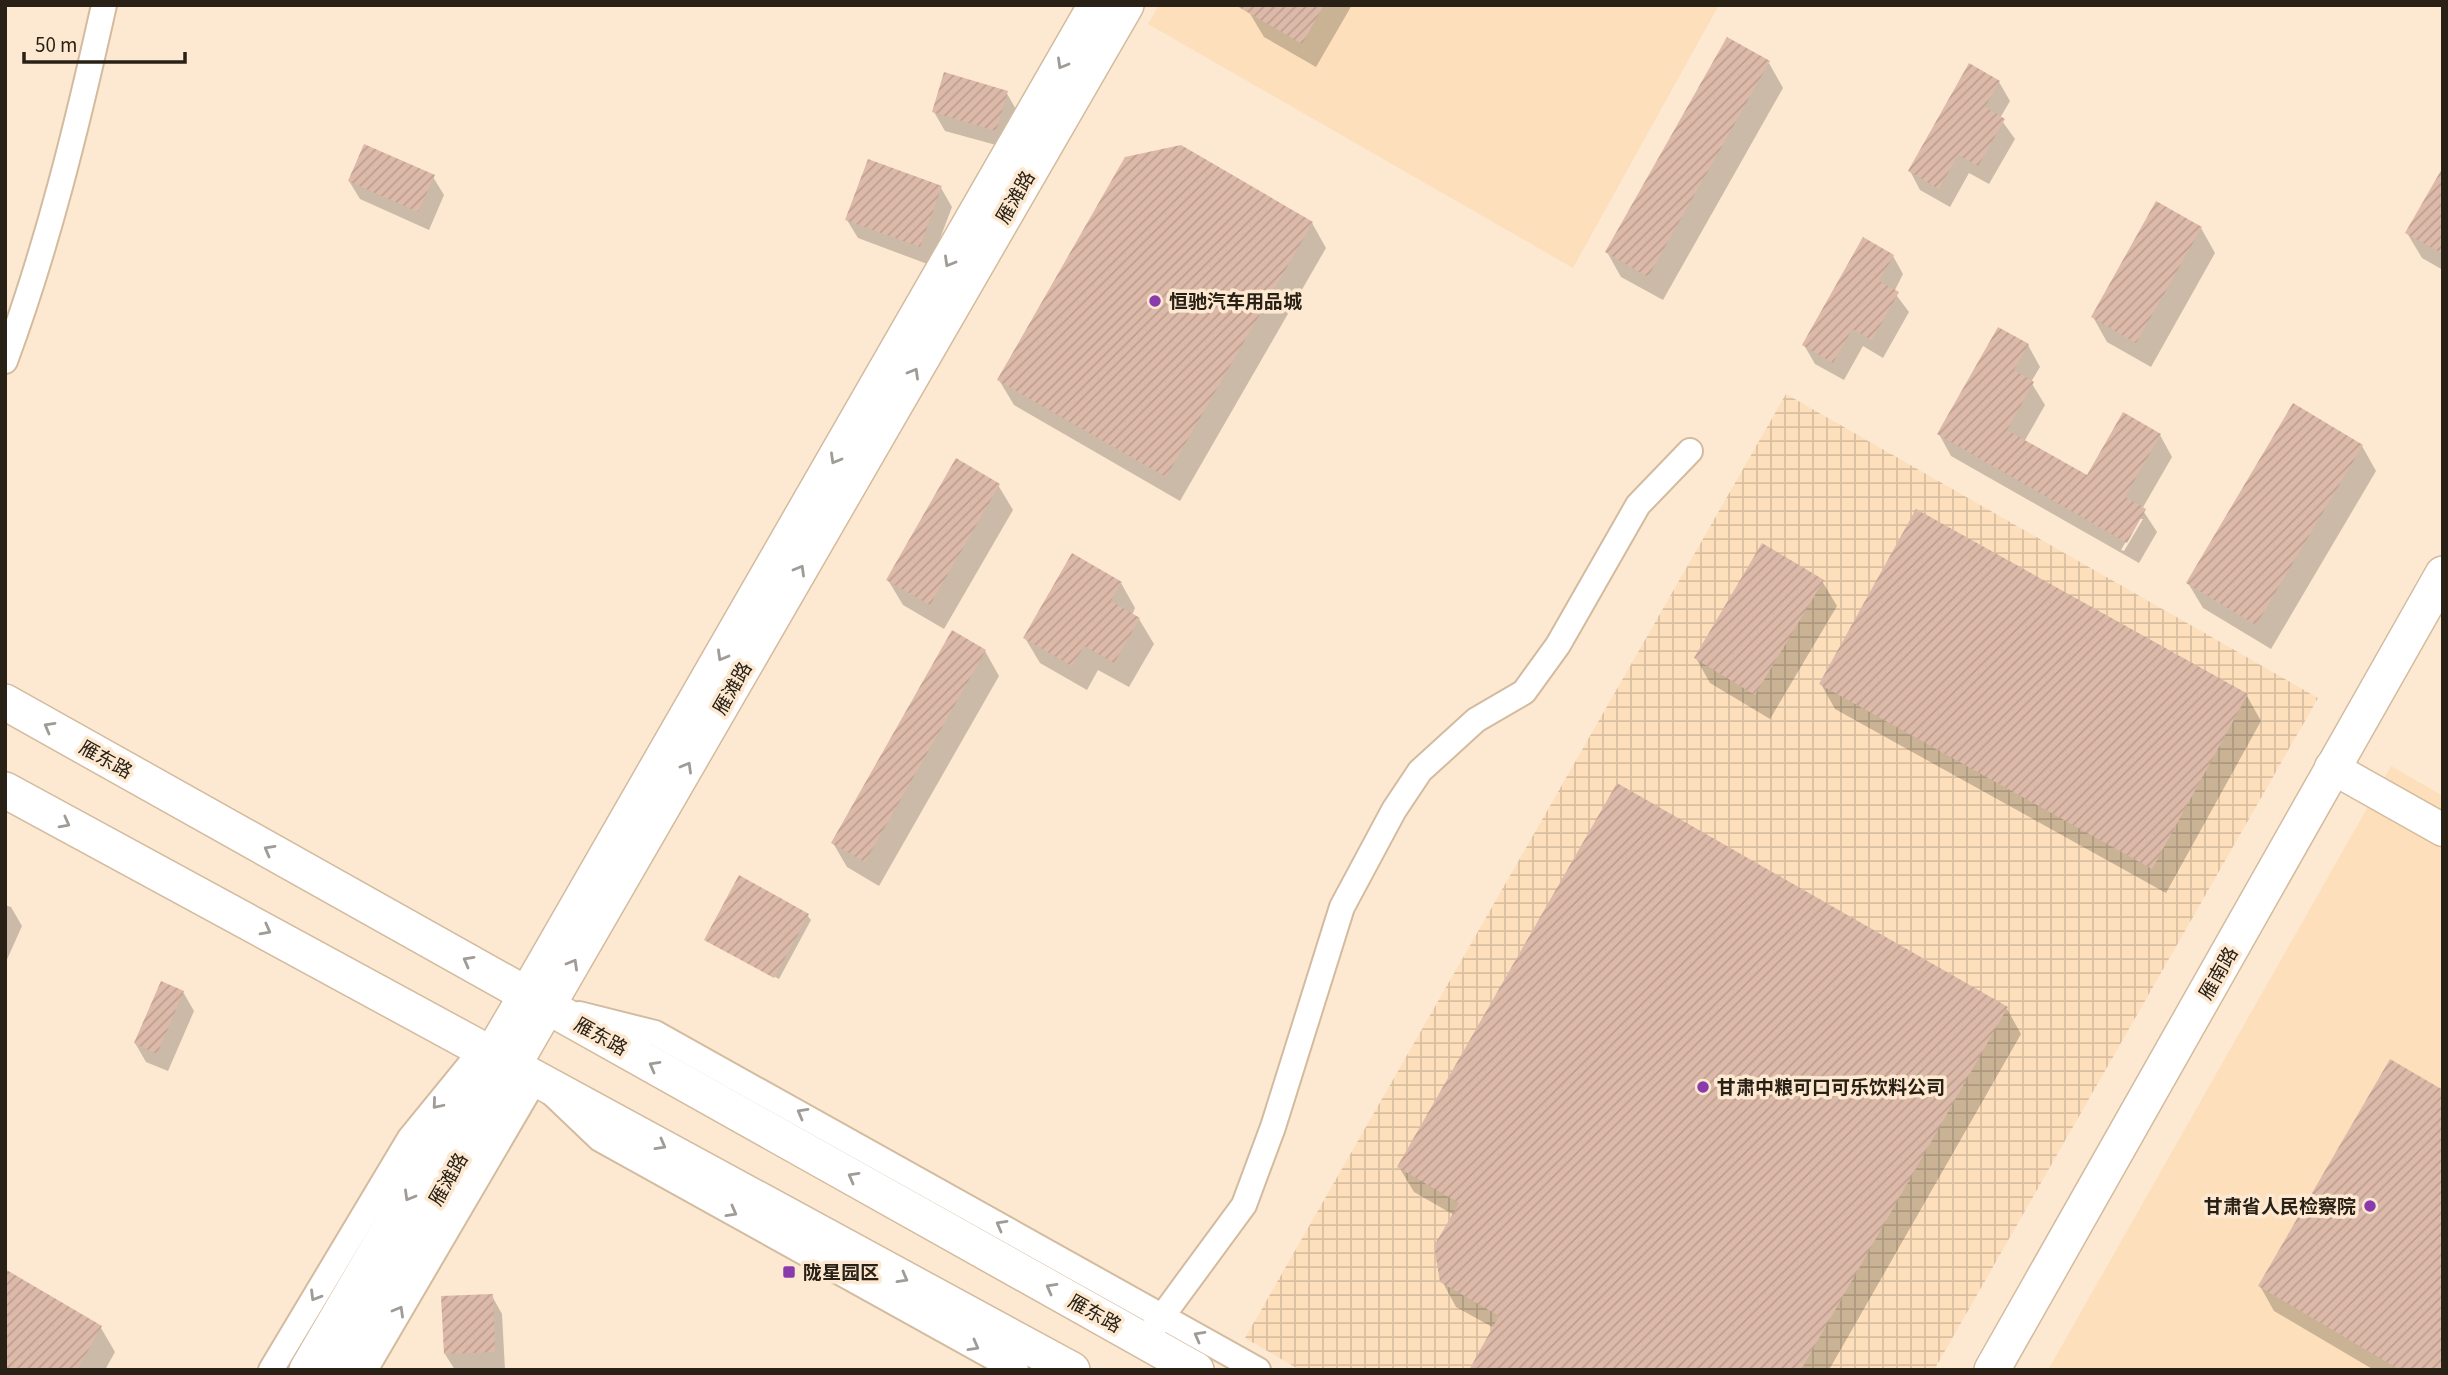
<svg xmlns="http://www.w3.org/2000/svg" width="2448" height="1375" viewBox="0 0 2448 1375" font-family="'Source Sans 3','Noto Sans SC',sans-serif">
<style>
.built{fill:#fddfbb}
.industrial{fill:url(#industrial-grid)}
.shadow{fill:#0003;fill-rule:evenodd}
.building{fill:url(#building-hatch)}
.lines{fill:none;stroke-linecap:round;stroke-linejoin:round}
.minor-casing{stroke:#d3bb9f;stroke-width:28}
.tertiary-casing{stroke:#d3bb9f;stroke-width:35}
.secondary-casing{stroke:#d3bb9f;stroke-width:38}
.minor{stroke:#fff;stroke-width:24}
.tertiary{stroke:#fff;stroke-width:32}
.secondary{stroke:#fff;stroke-width:35}
.oneway{stroke:#9f9b96}
.poi-dot{fill:#893bab;stroke:#fde9d1;stroke-width:2.5}
.labels{text-anchor:middle;stroke-width:7;stroke-linejoin:round;paint-order:stroke}
.street-label{font-size:19px;fill:#2a2116;stroke:#fde9d1}
.poi-label{font-size:19px;font-weight:bold;fill:#2a2116;stroke:#fde9d1;text-anchor:start}
</style>
<defs>
<pattern id="industrial-grid" width="8" height="8" patternUnits="userSpaceOnUse" patternTransform="scale(1.75)"><rect width="8" height="8" fill="#fddfbb"/><path d="M0 4h8M4 0v8" fill="none" stroke="#d9bfa0"/></pattern>
<pattern id="building-hatch" width="6" height="6" patternUnits="userSpaceOnUse" patternTransform="scale(1.75)"><rect width="6" height="6" fill="#dcb9a8"/><path d="M-1 1l2-2M0 6l6-6M5 7l2-2" fill="none" stroke="#bd9f90"/></pattern>
</defs>
<rect width="100%" height="100%" fill="#fde9d1"/>
<!-- built -->
<g class="built">
<polygon points="1159,5 1719,5 1573,268 1148,24"/>
<polygon points="2391,766 2443,796 2443,1370 2048,1370"/>
</g>
<!-- industrial -->
<polygon class="industrial" points="1786,394 2318,698 1934,1370 1300,1370 1245,1338"/>
<!-- shadow -->
<g class="shadow">
<polygon points="1253,5 1352,5 1316,67 1264,37 1249,12"/>
<polygon points="1769,63 1783,88 1663,300 1621,277 1607,252"/>
<polygon points="1999,82 2010,101 2000,118 2015,139 1989,184 1969,173 1950,207 1920,190 1910,171"/>
<polygon points="1006,92 1017,111 1007,148 945,131 934,112"/>
<polygon points="2443,171 2443,270 2422,258 2407,233"/>
<polygon points="433,177 444,195 429,230 360,199 349,181"/>
<polygon points="941,188 952,207 930,265 858,238 847,220"/>
<polygon points="1312,223 1326,248 1180,501 1014,405 999,380"/>
<polygon points="2201,228 2215,253 2151,367 2107,342 2093,317"/>
<polygon points="1893,256 1903,274 1894,292 1909,312 1883,358 1863,346 1844,380 1815,364 1804,345"/>
<path d="M2028 345 2040 367 2031 382 2045 405 2024 442 2087 478 2160 435 2172 457 2142 509 2157 532 2139 563 1951 456 1939 434ZM2139 519H2143L2124 551 2121 550Z"/>
<polygon points="2362,446 2376,471 2271,649 2203,608 2188,583"/>
<polygon points="998,485 1013,510 944,629 903,605 888,580"/>
<polygon points="1822,581 1837,606 1770,719 1710,683 1696,658"/>
<polygon points="1121,583 1135,608 1132,615 1139,619 1154,644 1129,687 1098,670 1087,690 1040,663 1025,638"/>
<polygon points="985,651 999,676 879,886 847,867 833,843"/>
<polygon points="1821,684 2247,696 2261,721 2166,893 1835,709"/>
<polygon points="5,905 11,907 22,926 5,964"/>
<polygon points="807,915 811,920 779,979 706,940"/>
<polygon points="183,992 194,1011 168,1071 146,1062 135,1043"/>
<polygon points="2007,1009 2021,1034 1829,1370 1471,1370 1494,1328 1456,1307 1442,1281 1454,1215 1414,1192 1399,1167"/>
<polygon points="2260,1286 2443,1370 2374,1370 2274,1311"/>
<polygon points="492,1296 502,1314 505,1370 455,1370 445,1354"/>
<polygon points="101,1328 115,1352 105,1370 5,1370"/>
</g>
<!-- building -->
<g class="building">
<polygon points="1235,5 1324,5 1302,44"/>
<polygon points="1727,37 1770,61 1648,277 1605,252"/>
<polygon points="1969,63 2000,81 1985,107 2005,119 1978,166 1958,155 1939,189 1908,171"/>
<polygon points="944,72 1008,91 996,131 932,112"/>
<polygon points="364,144 435,175 418,212 348,181"/>
<polygon points="1181,145 1313,222 1166,477 997,380 1125,157"/>
<polygon points="868,159 942,186 920,247 845,220"/>
<polygon points="2443,167 2443,254 2405,233"/>
<polygon points="2156,201 2202,227 2136,343 2091,317"/>
<polygon points="1863,237 1894,255 1879,281 1899,292 1872,340 1852,329 1833,363 1802,345"/>
<polygon points="1998,327 2029,344 2014,370 2034,382 2007,430 2087,475 2123,412 2161,434 2125,497 2146,509 2127,543 1937,434"/>
<polygon points="2293,403 2363,445 2256,625 2186,583"/>
<polygon points="956,458 1000,484 930,605 886,580"/>
<polygon points="1916,509 2248,694 2152,869 1819,684"/>
<polygon points="1762,543 1824,580 1755,695 1694,658"/>
<polygon points="1072,553 1122,582 1111,601 1140,618 1114,663 1084,646 1072,666 1023,638"/>
<polygon points="952,630 986,650 865,862 831,843"/>
<polygon points="1617,783 2008,1007 1801,1370 1469,1370 1499,1316 1440,1282 1434,1246 1459,1203 1397,1167"/>
<polygon points="739,875 809,914 774,978 704,940"/>
<polygon points="161,981 184,991 157,1054 134,1043"/>
<polygon points="2390,1059 2443,1090 2443,1370 2400,1370 2258,1286"/>
<polygon points="5,1269 102,1326 77,1370 5,1370"/>
<polygon points="493,1294 495,1352 444,1354 441,1296"/>
</g>
<g class="lines">
<!-- minor casing -->
<g class="minor-casing">
<g id="minor">
<path d="M5 361C48 245 77 126 104 5"/>
<polyline points="579,1014 655,1033 1258,1370"/>
<polyline points="1144,1341 1244,1205 1273,1127 1342,907 1394,810 1420,771 1476,720 1524,692 1558,645 1638,505 1690,451"/>
<polyline points="271,1370 410,1138 476,1057"/>
<polyline points="365,1370 536,1078 600,1139 1016,1370"/>
</g>
</g>
<!-- tertiary casing -->
<g class="tertiary-casing">
<polyline id="tertiary" points="2331,767 2443,830"/>
</g>
<!-- secondary casing -->
<g class="secondary-casing">
<g id="secondary">
<polyline points="5,702 1196,1370"/>
<polyline points="5,790 1072,1370"/>
<polyline points="307,1370 527,994 1096,5"/>
<polyline points="337,1370 1126,5"/>
<polyline points="1992,1370 2443,574"/>
</g>
</g>
<!-- minor -->
<use href="#minor" class="minor"/>
<!-- tertiary -->
<use href="#tertiary" class="tertiary"/>
<!-- secondary -->
<use href="#secondary" class="secondary"/>
</g>
<!-- one-way arrows -->
<defs><path id="oneway-chevron" d="M-2-3.5L2.5 0L-2 3.5" fill="none" stroke-width="1.6" stroke-linecap="round" stroke-linejoin="round" transform="scale(1.75)"/></defs>
<g class="oneway">
<use href="#oneway-chevron" transform="translate(1062 64) rotate(120)"/>
<use href="#oneway-chevron" transform="translate(949 262) rotate(120)"/>
<use href="#oneway-chevron" transform="translate(914 373) rotate(-60)"/>
<use href="#oneway-chevron" transform="translate(835 459) rotate(120)"/>
<use href="#oneway-chevron" transform="translate(800 570) rotate(-60)"/>
<use href="#oneway-chevron" transform="translate(722 656) rotate(120)"/>
<use href="#oneway-chevron" transform="translate(49 727) rotate(-151)"/>
<use href="#oneway-chevron" transform="translate(687 767) rotate(-60)"/>
<use href="#oneway-chevron" transform="translate(65 823) rotate(28)"/>
<use href="#oneway-chevron" transform="translate(269 850) rotate(-151)"/>
<use href="#oneway-chevron" transform="translate(266 930) rotate(28)"/>
<use href="#oneway-chevron" transform="translate(468 961) rotate(-151)"/>
<use href="#oneway-chevron" transform="translate(573 964) rotate(-60)"/>
<use href="#oneway-chevron" transform="translate(654 1066) rotate(-151)"/>
<use href="#oneway-chevron" transform="translate(437 1104) rotate(130)"/>
<use href="#oneway-chevron" transform="translate(802 1113) rotate(-151)"/>
<use href="#oneway-chevron" transform="translate(661 1145) rotate(29)"/>
<use href="#oneway-chevron" transform="translate(853 1177) rotate(-151)"/>
<use href="#oneway-chevron" transform="translate(409 1196) rotate(120)"/>
<use href="#oneway-chevron" transform="translate(732 1212) rotate(29)"/>
<use href="#oneway-chevron" transform="translate(1001 1225) rotate(-151)"/>
<use href="#oneway-chevron" transform="translate(903 1278) rotate(29)"/>
<use href="#oneway-chevron" transform="translate(1051 1288) rotate(-151)"/>
<use href="#oneway-chevron" transform="translate(315 1296) rotate(121)"/>
<use href="#oneway-chevron" transform="translate(399 1311) rotate(-60)"/>
<use href="#oneway-chevron" transform="translate(1199 1336) rotate(-151)"/>
<use href="#oneway-chevron" transform="translate(974 1346) rotate(29)"/>
</g>
<!-- markers -->
<g class="poi-dot">
<circle cx="1155" cy="301" r="7"/>
<circle cx="1703" cy="1087" r="7"/>
<circle cx="2370" cy="1206" r="7"/>
<rect x="782" y="1265" width="14" height="14" rx="3.5"/>
</g>
<g class="labels">
<!-- street labels -->
<g class="street-label">
<text transform="translate(1015 197) rotate(-60)" y="7">雁滩路</text>
<text transform="translate(732 688) rotate(-60)" y="7">雁滩路</text>
<text transform="translate(106 759) rotate(29)" y="7">雁东路</text>
<text transform="translate(2218 973) rotate(-60)" y="7">雁南路</text>
<text transform="translate(601 1036) rotate(29)" y="7">雁东路</text>
<text transform="translate(448 1179) rotate(-60)" y="7">雁滩路</text>
<text transform="translate(1095 1313) rotate(29)" y="7">雁东路</text>
</g>
<!-- poi labels -->
<g class="poi-label">
<text x="1169" y="308">恒驰汽车用品城</text>
<text x="1717" y="1094">甘肃中粮可口可乐饮料公司</text>
<text x="2356" y="1213" text-anchor="end">甘肃省人民检察院</text>
<text x="803" y="1279">陇星园区</text>
</g>
</g>
<!-- border -->
<rect width="2448" height="1375" fill="none" stroke="#2a2116" stroke-width="14"/>
<!-- scale -->
<path d="M24 52v10h161v-10" fill="none" stroke="#2a2116" stroke-width="3.5"/>
<text x="35" y="52" font-size="21" fill="#2a2116" stroke="#fde9d1" stroke-width="5" paint-order="stroke">50 m</text>
</svg>
